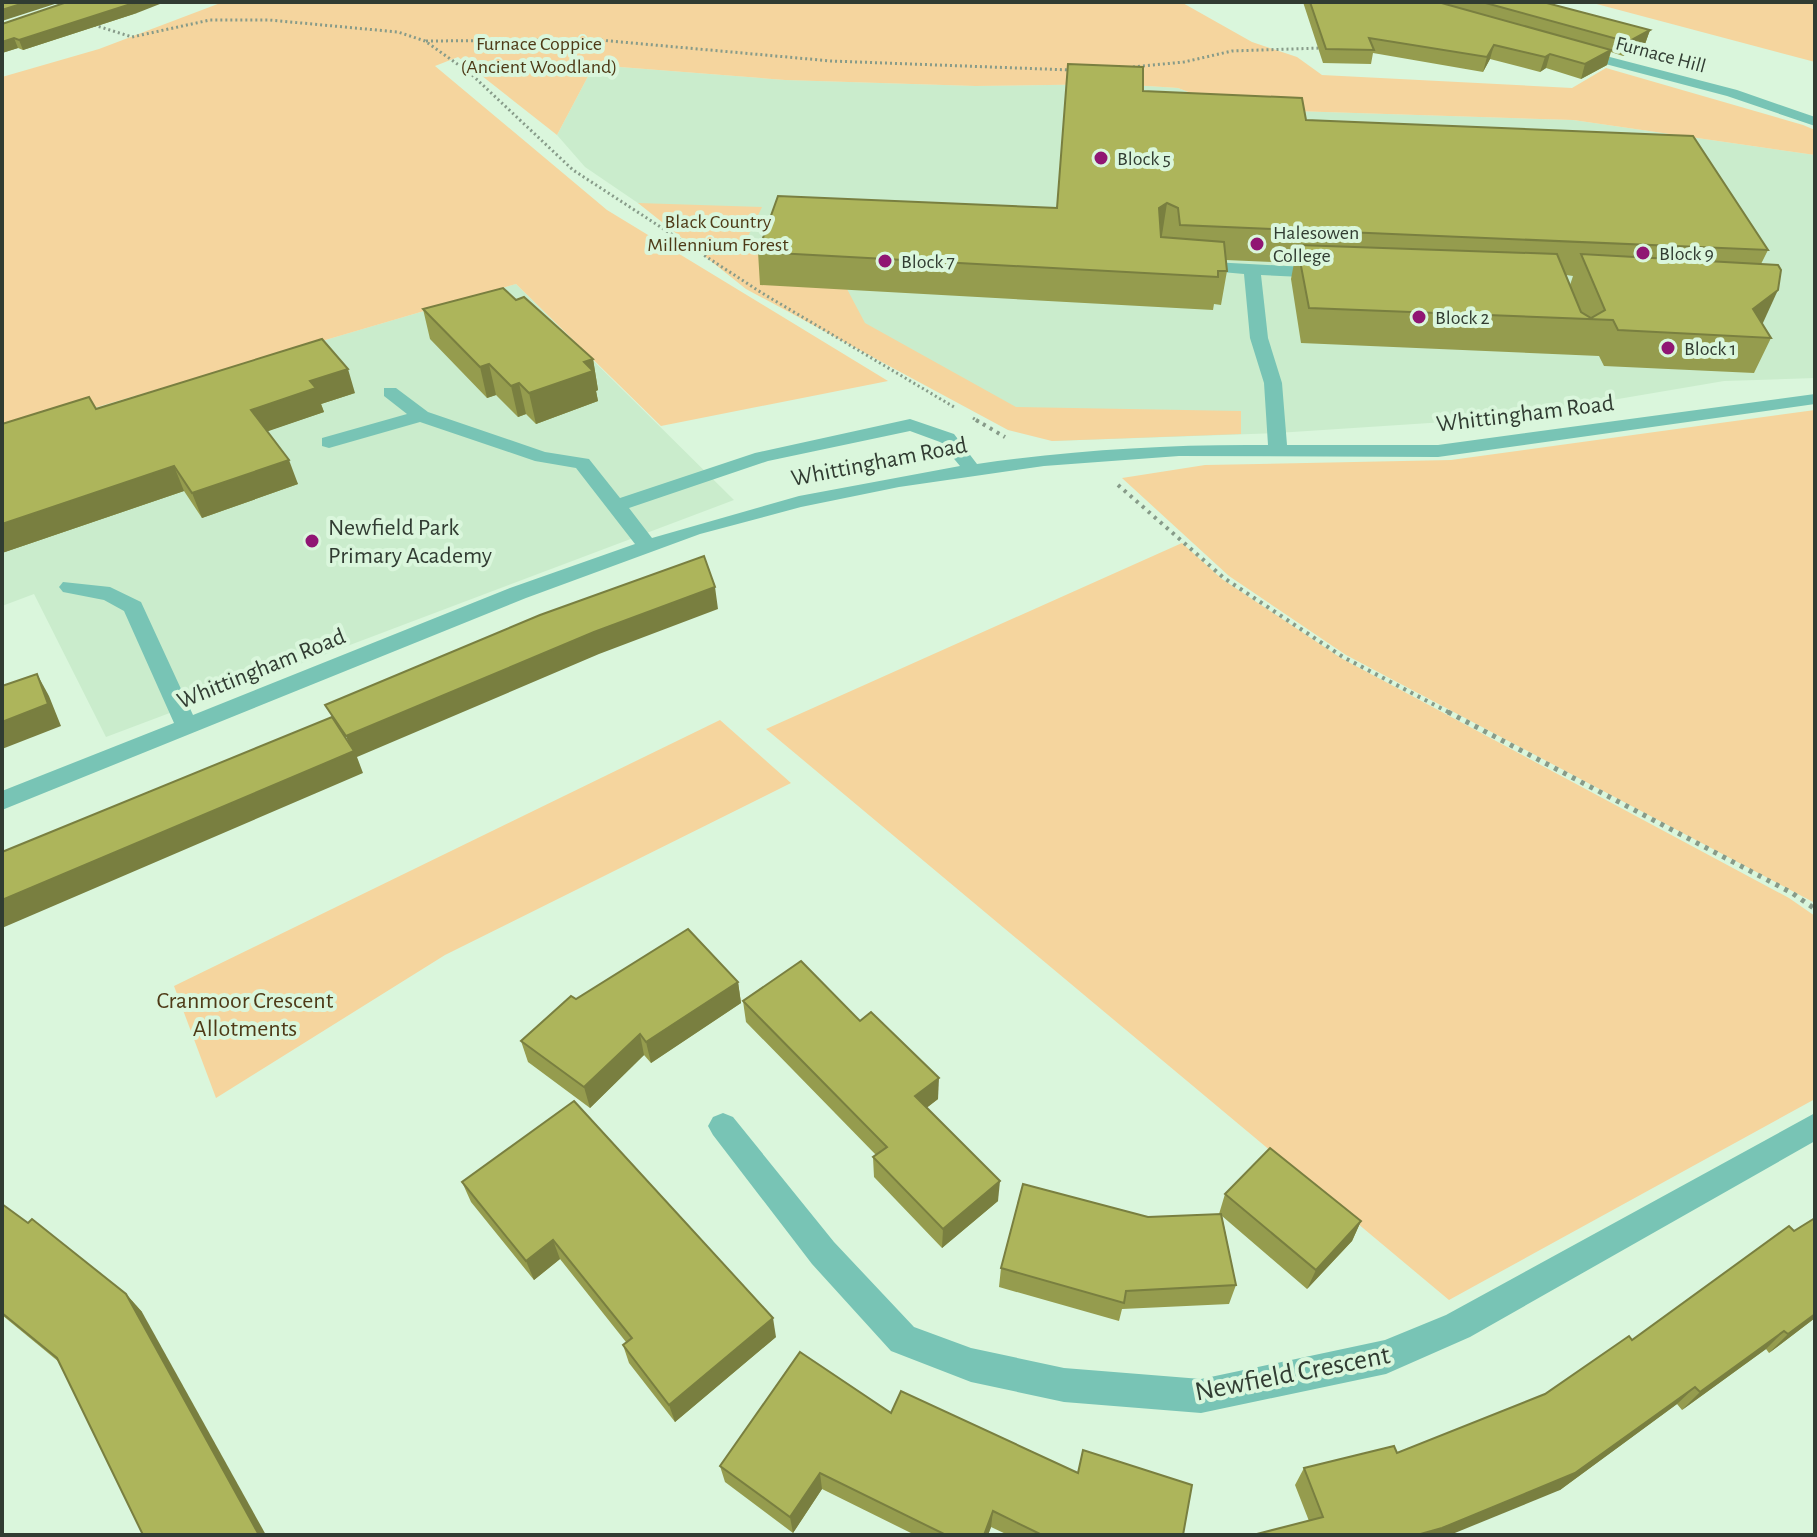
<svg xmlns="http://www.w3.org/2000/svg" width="1817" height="1537" viewBox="0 0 1817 1537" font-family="'Alegreya Sans',sans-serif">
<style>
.built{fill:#caeccc}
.green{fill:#f5d59e}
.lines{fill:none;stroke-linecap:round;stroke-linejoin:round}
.path-far2{stroke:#879b89;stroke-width:3;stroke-dasharray:2 3;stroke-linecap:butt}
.path-far1{stroke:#879b89;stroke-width:4;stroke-dasharray:3 5;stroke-linecap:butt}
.path{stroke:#879b89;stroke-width:5;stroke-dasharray:4 6;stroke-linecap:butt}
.minor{fill:#78c4b5;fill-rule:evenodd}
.wall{fill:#959c4e;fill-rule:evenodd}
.shaded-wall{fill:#797f40}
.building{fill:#adb55b;stroke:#797f40;stroke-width:2}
.poi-dot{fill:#901673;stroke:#daf6dc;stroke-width:3}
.labels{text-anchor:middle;stroke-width:8;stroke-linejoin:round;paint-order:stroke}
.far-park-label{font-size:20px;fill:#4e3a17;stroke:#daf6dc}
.far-street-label{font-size:20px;fill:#313c32;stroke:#daf6dc}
.far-poi-label{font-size:20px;fill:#313c32;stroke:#daf6dc;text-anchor:start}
.street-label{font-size:24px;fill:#313c32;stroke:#daf6dc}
.poi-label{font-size:24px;fill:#313c32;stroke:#daf6dc;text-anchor:start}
.park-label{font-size:24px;fill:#4e3a17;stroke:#daf6dc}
.near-street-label{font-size:28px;fill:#313c32;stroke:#daf6dc}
</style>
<rect width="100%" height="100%" fill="#daf6dc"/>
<!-- built -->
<g class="built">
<polygon points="594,65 785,80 975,86 1116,84 1178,88 1232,109 1573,120 1815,155 1815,378 1724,381 1506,418 1277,433 1052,441 760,286 585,167 557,135"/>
<polygon points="516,284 734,500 106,737 34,594 2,606 2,435"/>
</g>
<!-- green -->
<g class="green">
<polygon points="223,2 1181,2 1252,42 1297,57 1322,75 1572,88 1606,68 1803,125 1815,130 1815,155 1573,120 1232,109 1178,88 1116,84 975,86 785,80 594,65 557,135 458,57 435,66 607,210 888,381 661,426 516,284 2,435 2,77 99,49"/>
<polygon points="1589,2 1815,2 1815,62"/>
<polygon points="638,203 762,207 743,247 775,249 847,289 865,323 1016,407 1241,411 1241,434 1052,441 1008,430 746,289"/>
<polygon points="1815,410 1815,903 1346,655 1229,576 1122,478 1205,465 1451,460"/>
<polygon points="1182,543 1222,579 1341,658 1789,898 1815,916 1815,1099 1449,1300 766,729"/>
<polygon points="720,720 791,783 445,955 216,1098 174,986"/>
</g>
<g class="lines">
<!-- path-far2 -->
<g class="path-far2">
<polyline points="94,25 132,37 210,20 269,20 398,32 425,41 470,73 573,170 762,293 954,407"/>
<polyline points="426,41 599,40 831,61 1071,70"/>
<polyline points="1133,67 1184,62 1232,51 1321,48"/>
<polyline points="973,418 979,422"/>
</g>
<!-- path-far1 -->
<g class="path-far1">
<polyline points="976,420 1005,437"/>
<polyline points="1118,485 1224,578 1343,657 1452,714"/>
</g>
<!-- path -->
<polyline class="path" points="1448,712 1792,893 1815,909"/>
<!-- minor -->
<g class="minor">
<polygon points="1579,49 1737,90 1815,117 1815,126 1727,96 1575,56 1575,50"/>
<path d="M1194 261 1323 268 1331 273 1323 278 1261 275 1268 338 1282 383 1287 445H1438L1815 394V404L1438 457 1179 456 1044 466 899 487 801 507 700 534 526 598 2 810V791L174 723 124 611 104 600 63 592 59 587 63 582 110 587 141 602 193 715 510 588 635 544 576 468 535 461 420 422 329 448 322 446V438L407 414 384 396V388H396L428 412 545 452 589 459 620 498 755 453 910 419 954 434 977 464C1074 450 1170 444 1268 445L1264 383 1250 338 1244 274 1188 269 1186 266ZM910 431 940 442 960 466 799 496 652 538 629 508 768 461Z"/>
<polygon points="723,1113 733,1117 834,1242 914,1327 971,1348 1064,1368 1201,1379 1385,1340 1446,1315 1815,1113 1815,1141 1470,1337 1386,1374 1201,1413 1064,1402 971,1382 891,1351 812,1264 713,1135 708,1126 713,1117"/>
</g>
</g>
<!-- wall -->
<g class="wall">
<polygon points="1303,2 1543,2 1650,30 1645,44 1623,56 1611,52 1607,65 1581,79 1546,68 1540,72 1490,59 1483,72 1373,53 1371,64 1323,63"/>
<polygon points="137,13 23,50 18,48 2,53 2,24"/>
<path d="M1143 91 1306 120 1768 250 1761 264 1762 324 1771 338 1754 373 1604 366 1599 356 1301 343 1291 279 1294 263 1226 260 1227 271 1221 305 1214 304 1213 310 760 285 758 252 1057 207ZM1566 275 1573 276 1570 285Z"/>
<polygon points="516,300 593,359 598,390 596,391 598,401 536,424 526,414 518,417 496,395 487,398 430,339 423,309"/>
<polygon points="355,393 321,404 324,412 267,431 298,484 202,518 184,491 2,553 2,424 96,409"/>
<polygon points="738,982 741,1003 651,1063 644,1055 590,1108 528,1062 521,1041 576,999"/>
<polygon points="743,1001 938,1099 926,1108 998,1201 942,1248 874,1177 873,1157 876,1155 746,1022"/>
<polygon points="462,1182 776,1337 675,1422 629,1363 623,1345 626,1342 560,1259 534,1280 471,1202"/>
<polygon points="1225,1194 1361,1221 1352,1241 1307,1289 1222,1216 1236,1285 1229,1304 1122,1309 1119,1321 999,1287 1001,1268 1148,1217 1219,1214"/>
<polygon points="2,1204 126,1294 142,1312 59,1362 2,1315"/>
<polygon points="1815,1318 1769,1353 1766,1349 1682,1410 1677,1404 1560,1490 1309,1521 1295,1485 1304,1468 1397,1453 1545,1394 1632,1340"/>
<polygon points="891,1413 1183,1535 1008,1535 991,1527 988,1535 915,1535 822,1489 793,1533 725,1482 720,1466"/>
</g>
<!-- shaded-wall -->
<g class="shaded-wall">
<polygon points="27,2 61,2 2,21 2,10"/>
<polygon points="137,2 165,2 137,13 23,50 19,40"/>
<polygon points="1650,30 1645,44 1623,56 1628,42"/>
<polygon points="14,38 18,48 2,53 2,42"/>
<polygon points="1494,45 1490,59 1483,72 1487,57"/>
<polygon points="1611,50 1607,65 1581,79 1585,64"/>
<polygon points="1550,54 1546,68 1540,72 1545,57"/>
<polygon points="1167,203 1162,235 1154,240 1159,208"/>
<polygon points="1778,290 1762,325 1753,309"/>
<polygon points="593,359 598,390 596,391 598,401 536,424 529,393 584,362"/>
<polygon points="489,364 496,395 487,398 480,367"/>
<polygon points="348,369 355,393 321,404 324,412 260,434 251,410 310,381"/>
<polygon points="519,383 526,414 518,417 511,386"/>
<polygon points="289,460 298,484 202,518 192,493"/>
<polygon points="174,466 184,491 2,553 2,524"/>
<polygon points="715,587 718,609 599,654 357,757 363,773 2,928 2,900 352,752 346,736 594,632"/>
<polygon points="37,674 49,696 61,726 2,749 2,722"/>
<polygon points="738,982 741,1003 651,1063 646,1042"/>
<polygon points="640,1034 644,1055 590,1108 584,1087"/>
<polygon points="939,1078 938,1099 915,1117 915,1096"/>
<polygon points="1000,1181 998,1201 942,1248 943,1229"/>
<polygon points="1361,1221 1352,1241 1307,1289 1316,1270"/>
<polygon points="553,1240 560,1259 534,1280 526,1261"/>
<polygon points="126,1294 142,1312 266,1535 259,1535"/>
<polygon points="1815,1314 1815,1318 1769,1353 1788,1334"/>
<polygon points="773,1318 776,1337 675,1422 669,1405"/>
<polygon points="1784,1331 1766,1349 1682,1410 1700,1392"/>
<polygon points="1695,1387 1677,1404 1560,1490 1450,1535 1417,1535"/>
<polygon points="820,1473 822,1489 793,1533 790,1517"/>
<polygon points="993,1511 991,1527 988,1535 984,1535"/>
</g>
<!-- building -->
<g class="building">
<polygon points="2,2 27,2 2,10"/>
<polygon points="67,2 137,2 19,40 14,38 2,42 2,24"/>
<polygon points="1310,2 1438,2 1611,50 1585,64 1550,54 1545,57 1494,45 1487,57 1369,38 1374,50 1326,49"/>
<polygon points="1482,2 1543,2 1650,30 1628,42"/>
<polygon points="1068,64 1143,67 1143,91 1302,98 1306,120 1693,136 1768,250 1180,225 1178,208 1167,203 1159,208 1161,237 1224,242 1227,271 1218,271 1218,277 758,252 778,196 1057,208"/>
<polygon points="1297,245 1557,254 1581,312 1591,318 1605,310 1581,254 1778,265 1781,270 1778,290 1753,309 1771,338 1618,330 1613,320 1309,308"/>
<polygon points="503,288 516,300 524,297 593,359 584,362 593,371 529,393 519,383 511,386 489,364 480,367 423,309"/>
<polygon points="322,339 348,369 310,381 316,388 251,410 289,460 192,493 174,466 2,524 2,424 89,397 96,409"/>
<polygon points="704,556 715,587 594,632 346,736 325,705 540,615"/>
<polygon points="37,674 48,704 2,722 2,686"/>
<polygon points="332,717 354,751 2,900 2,852"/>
<polygon points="688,929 738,982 646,1042 640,1034 584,1087 521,1041 571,996 576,999"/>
<polygon points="801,961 860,1021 871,1012 939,1078 915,1096 1000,1181 943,1229 873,1157 887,1147 743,1001"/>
<polygon points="574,1101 773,1318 669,1405 623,1345 632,1338 553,1240 526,1261 462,1182"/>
<polygon points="1270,1148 1361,1221 1316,1270 1225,1194"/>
<polygon points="1023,1184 1148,1217 1221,1214 1236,1285 1126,1291 1124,1303 1001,1268"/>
<polygon points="2,1204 28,1223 32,1219 126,1294 259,1535 143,1535 57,1358 2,1313"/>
<polygon points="1815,1218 1815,1314 1788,1334 1784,1331 1700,1392 1695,1387 1575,1473 1442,1528 1417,1535 1253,1535 1323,1517 1304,1468 1394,1446 1397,1453 1545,1394 1629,1336 1632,1340 1789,1226 1794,1231"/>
<polygon points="800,1352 891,1413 901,1391 1078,1473 1083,1450 1192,1485 1183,1535 1042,1535 993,1511 984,1535 946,1535 820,1473 790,1517 720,1466"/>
</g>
<!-- markers -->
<g class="poi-dot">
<circle cx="1101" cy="158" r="8"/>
<circle cx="1257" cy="244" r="8"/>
<circle cx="1643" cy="253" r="8"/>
<circle cx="885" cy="261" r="8"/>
<circle cx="1419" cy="317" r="8"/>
<circle cx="1668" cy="348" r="8"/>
<circle cx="312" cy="541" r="8"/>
</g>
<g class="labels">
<!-- far-park labels -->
<g class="far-park-label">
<text x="539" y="50">Furnace Coppice<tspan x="539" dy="23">(Ancient Woodland)</tspan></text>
<text x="718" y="228">Black Country<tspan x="718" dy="23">Millennium Forest</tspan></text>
</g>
<!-- far-street labels -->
<g class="far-street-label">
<text transform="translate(1661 54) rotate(15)" y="7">Furnace Hill</text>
</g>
<!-- far-poi labels -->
<g class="far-poi-label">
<text x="1117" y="165">Block 5</text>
<text x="1273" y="239">Halesowen<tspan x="1273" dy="23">College</tspan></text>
<text x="1659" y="260">Block 9</text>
<text x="901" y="268">Block 7</text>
<text x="1435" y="324">Block 2</text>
<text x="1684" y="355">Block 1</text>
</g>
<!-- street labels -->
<g class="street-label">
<text transform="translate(1525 413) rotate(-7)" y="8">Whittingham Road</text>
<text transform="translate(879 461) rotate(-11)" y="8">Whittingham Road</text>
<text transform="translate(261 668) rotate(-22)" y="8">Whittingham Road</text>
</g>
<!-- poi labels -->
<g class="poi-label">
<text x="328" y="535">Newfield Park<tspan x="328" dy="28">Primary Academy</tspan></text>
</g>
<!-- park labels -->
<g class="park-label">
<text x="245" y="1008">Cranmoor Crescent<tspan x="245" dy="28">Allotments</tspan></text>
</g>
<!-- near-street labels -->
<g class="near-street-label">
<text transform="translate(1292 1372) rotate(-11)" y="10">Newfield Crescent</text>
</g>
</g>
<!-- border -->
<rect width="1817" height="1537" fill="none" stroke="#313c32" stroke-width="8"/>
</svg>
